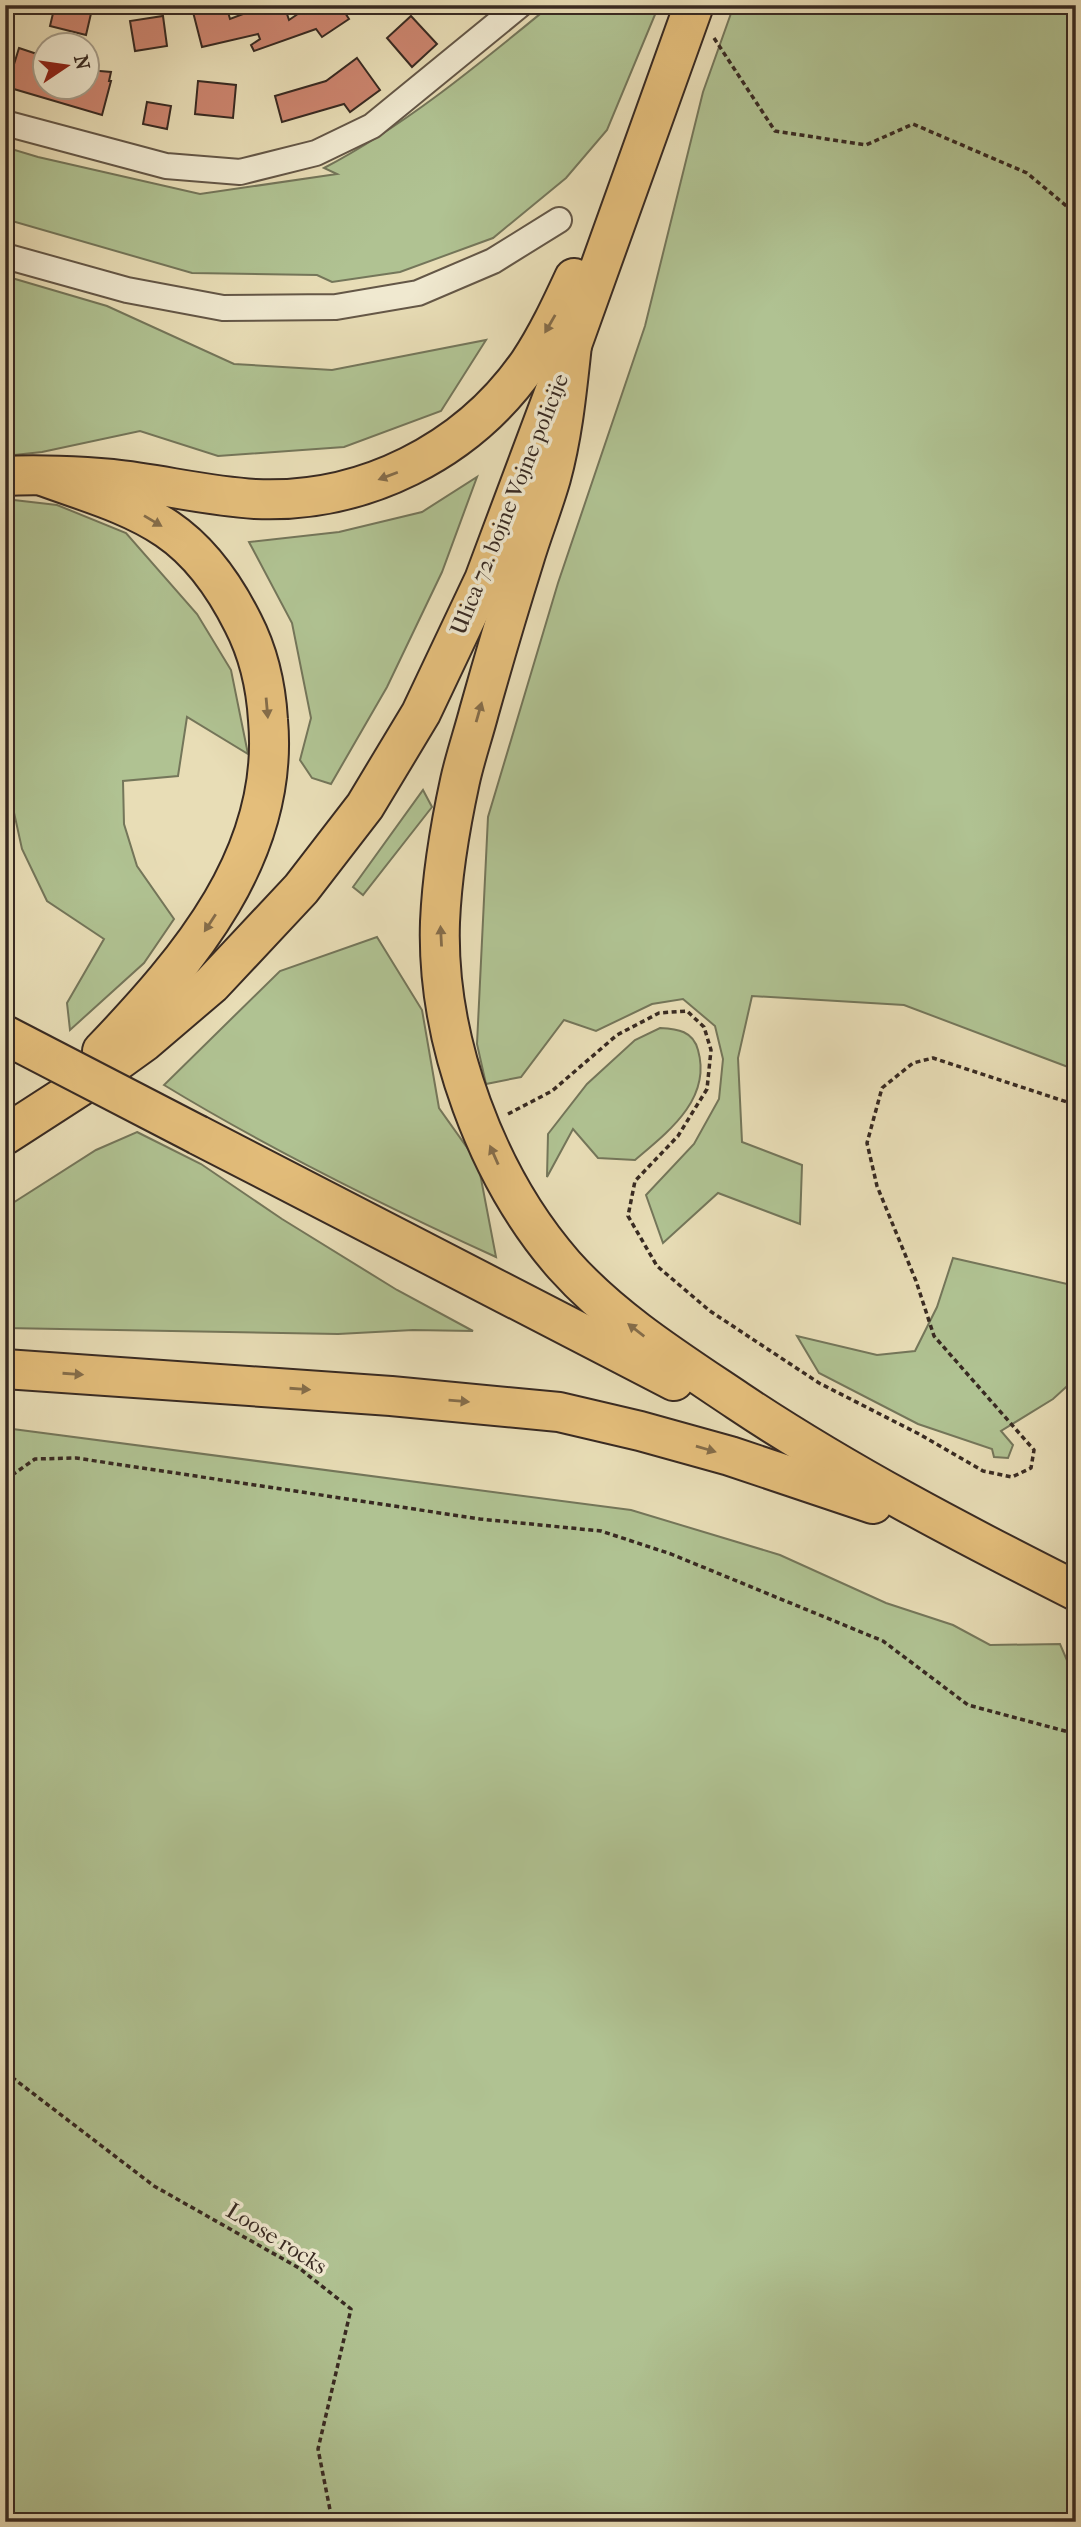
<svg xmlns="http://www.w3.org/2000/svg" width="1081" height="2527" viewBox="0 0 1081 2527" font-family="'IM FELL French Canon',serif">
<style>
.green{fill:#b0c292;stroke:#74765a;stroke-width:2}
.building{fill:#cc856f;stroke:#382a22;stroke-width:2}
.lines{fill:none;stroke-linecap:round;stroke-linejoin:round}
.street-casing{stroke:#645747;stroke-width:28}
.primary-casing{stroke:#382a22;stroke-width:42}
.path{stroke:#382a22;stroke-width:3.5;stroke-dasharray:5 3.5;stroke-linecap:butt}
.street{stroke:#f0e9d0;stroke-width:24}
.primary{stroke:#e4be7b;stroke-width:38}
.primary-bridge-casing{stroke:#382a22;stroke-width:42;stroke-linecap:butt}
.primary-bridge{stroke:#e4be7b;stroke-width:38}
.oneway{fill:#856d4a}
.labels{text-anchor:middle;stroke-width:7;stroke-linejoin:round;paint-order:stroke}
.street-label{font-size:23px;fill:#382a22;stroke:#f0e9d0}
</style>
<rect width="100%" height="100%" fill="#e8ddb6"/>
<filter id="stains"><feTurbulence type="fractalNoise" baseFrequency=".00286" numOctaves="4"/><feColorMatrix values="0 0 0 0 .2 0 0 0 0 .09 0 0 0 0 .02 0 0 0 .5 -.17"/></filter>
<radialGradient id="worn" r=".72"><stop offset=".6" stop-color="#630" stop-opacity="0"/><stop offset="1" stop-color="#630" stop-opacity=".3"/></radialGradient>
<!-- green -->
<g class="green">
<path d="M551 5H659L607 130 566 178 493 238 400 272 332 282 317 275 192 273 5 219V147L38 157 200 194 337 174 324 168C406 125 479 64 551 5Z"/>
<polygon points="734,5 1076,5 1076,1070 904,1005 752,996 738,1058 742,1142 802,1165 800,1224 718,1193 663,1243 646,1195 694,1144 719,1099 723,1059 715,1026 683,999 652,1004 596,1031 564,1020 521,1077 486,1084 477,1044 488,817 558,583 645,326 703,92"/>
<polygon points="5,276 107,306 234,364 332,370 486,340 441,411 344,447 218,456 140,431 42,452 5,456"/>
<polygon points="477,477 442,572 387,687 331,784 312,778 300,760 311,718 292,623 249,542 339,532 422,512"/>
<polygon points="5,499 57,505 126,533 197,614 231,670 248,754 187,717 178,776 123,781 124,824 137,866 174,919 144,963 70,1030 67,1003 104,939 47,901 22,849 13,808 5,805"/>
<polygon points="423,790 432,807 363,895 353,887"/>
<path d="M377 937 422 1010 439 1108 478 1163 496 1257C382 1205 271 1150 164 1085L280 971Z"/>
<path d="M660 1028C678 1029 693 1031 698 1050 712 1099 668 1132 635 1160L598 1158 573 1129 547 1177 548 1134 587 1084 635 1040Z"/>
<polygon points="137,1132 201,1164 282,1219 397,1290 473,1331 413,1330 338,1334 5,1328 5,1208 96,1150"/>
<polygon points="953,1258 1076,1286 1076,1378 1053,1399 1001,1431 1013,1445 1008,1458 994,1457 992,1449 918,1424 819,1373 797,1336 877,1355 915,1351 937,1307"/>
<polygon points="5,1428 631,1510 780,1555 886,1603 953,1625 990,1645 1060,1644 1072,1672 1076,1674 1076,2522 5,2522"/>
</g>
<!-- building -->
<g class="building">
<polygon points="55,5 93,5 86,35 50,26"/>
<polygon points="220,5 226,5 230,19 267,5 284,5 289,20 311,5 340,5 349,19 322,37 316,29 254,51 251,45 260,39 258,34 202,47 193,12"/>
<polygon points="163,16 167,46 135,51 130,21"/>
<polygon points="411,16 437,44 412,67 387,38"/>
<polygon points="19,48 46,57 46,88 88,88 88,70 111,72 109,81 111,81 102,115 7,87"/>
<polygon points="357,58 380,90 350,112 344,104 282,122 275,96 326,81"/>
<polygon points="198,81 236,85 233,118 195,114"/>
<polygon points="147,102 171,106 167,129 143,124"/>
</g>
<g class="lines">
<!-- street casing -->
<g class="street-casing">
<g id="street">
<polyline points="5,123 166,166 240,172 316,153 372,126 520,5"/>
<polyline points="5,256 127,290 223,308 336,307 418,293 493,261 559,220"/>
</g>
</g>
<!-- primary casing -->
<g class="primary-casing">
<g id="primary">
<path d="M572 345C567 390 563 434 551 478 543 506 532 533 524 560 508 611 493 662 479 712 473 735 465 758 460 781 450 827 442 875 440 922 436 1040 487 1177 564 1265 613 1320 677 1360 738 1401 846 1473 961 1533 1076 1591"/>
<path d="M5 476C35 474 82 476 112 479 159 484 207 496 255 499 363 504 467 452 529 363 547 336 561 306 574 278"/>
<path d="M45 477C86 492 130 504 167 529 201 552 225 587 243 623 259 654 266 686 268 720 280 854 189 960 102 1051"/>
<polyline points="5,1135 101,1073 144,1042 212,984 301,889 365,806 421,713 484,580 572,345 694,5"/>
<polyline points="198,1135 674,1381"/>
<polyline points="5,1369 391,1396 559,1412 640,1431 730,1456 873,1504"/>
</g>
</g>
<!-- path -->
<g class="path">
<polyline points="714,38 775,131 866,145 913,124 1027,173 1076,214"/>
<polyline points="508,1114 552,1091 617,1035 659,1013 687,1011 704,1027 711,1050 707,1089 678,1136 635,1181 628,1216 657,1266 710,1311 819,1383 919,1434 983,1471 1012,1477 1031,1468 1034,1450 934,1336 916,1281 877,1186 867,1143 882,1088 913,1063 933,1058 1076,1105"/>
<polyline points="5,1480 35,1459 76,1458 480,1519 601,1531 671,1554 883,1641 968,1705 1076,1734"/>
<polyline points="5,2072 154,2186 299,2268 351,2309 318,2449 332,2520 335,2522"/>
</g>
<!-- street -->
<use href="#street" class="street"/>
<!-- primary -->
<use href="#primary" class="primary"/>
<!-- primary-bridge casing -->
<g class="primary-bridge-casing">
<polyline id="primary-bridge" points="5,1035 198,1135"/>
</g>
<!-- primary-bridge -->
<use href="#primary-bridge" class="primary-bridge"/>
</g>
<!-- one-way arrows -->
<defs><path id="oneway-solid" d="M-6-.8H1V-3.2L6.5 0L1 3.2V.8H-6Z" transform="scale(1.75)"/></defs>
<g class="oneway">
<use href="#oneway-solid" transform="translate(550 324) rotate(120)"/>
<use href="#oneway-solid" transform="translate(388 476) rotate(159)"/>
<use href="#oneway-solid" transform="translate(153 521) rotate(31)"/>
<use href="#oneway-solid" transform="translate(267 708) rotate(85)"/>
<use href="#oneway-solid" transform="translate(479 712) rotate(-74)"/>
<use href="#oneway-solid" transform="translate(210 923) rotate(123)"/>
<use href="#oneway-solid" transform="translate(441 936) rotate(-93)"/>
<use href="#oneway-solid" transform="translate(494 1155) rotate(-114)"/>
<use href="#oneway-solid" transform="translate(636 1330) rotate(-142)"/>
<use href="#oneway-solid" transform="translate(73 1374) rotate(4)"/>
<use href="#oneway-solid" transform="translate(300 1389) rotate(4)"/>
<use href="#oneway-solid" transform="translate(459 1401) rotate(5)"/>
<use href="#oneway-solid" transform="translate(706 1449) rotate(16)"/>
</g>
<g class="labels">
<!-- street labels -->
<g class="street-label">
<text transform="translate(509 504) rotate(-68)" y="8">Ulica 72. bojne Vojne policije</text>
<text transform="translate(277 2238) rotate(32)" y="8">Loose rocks</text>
</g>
</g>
<!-- margin -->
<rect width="1081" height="2527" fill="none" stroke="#e8ddb6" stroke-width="28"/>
<rect x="7" y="7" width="1067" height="2513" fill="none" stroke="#382a22" stroke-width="3.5"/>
<rect x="14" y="14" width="1053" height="2499" fill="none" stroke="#382a22" stroke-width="2"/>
<!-- north arrow -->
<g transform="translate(66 66) rotate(77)"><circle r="33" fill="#f0e9d0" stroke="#a69d8a" stroke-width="2"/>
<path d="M0-5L12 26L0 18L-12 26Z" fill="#8f2418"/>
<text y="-10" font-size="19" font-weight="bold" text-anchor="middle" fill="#382a22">N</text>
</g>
<rect width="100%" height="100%" filter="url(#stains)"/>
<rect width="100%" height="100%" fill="url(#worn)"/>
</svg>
